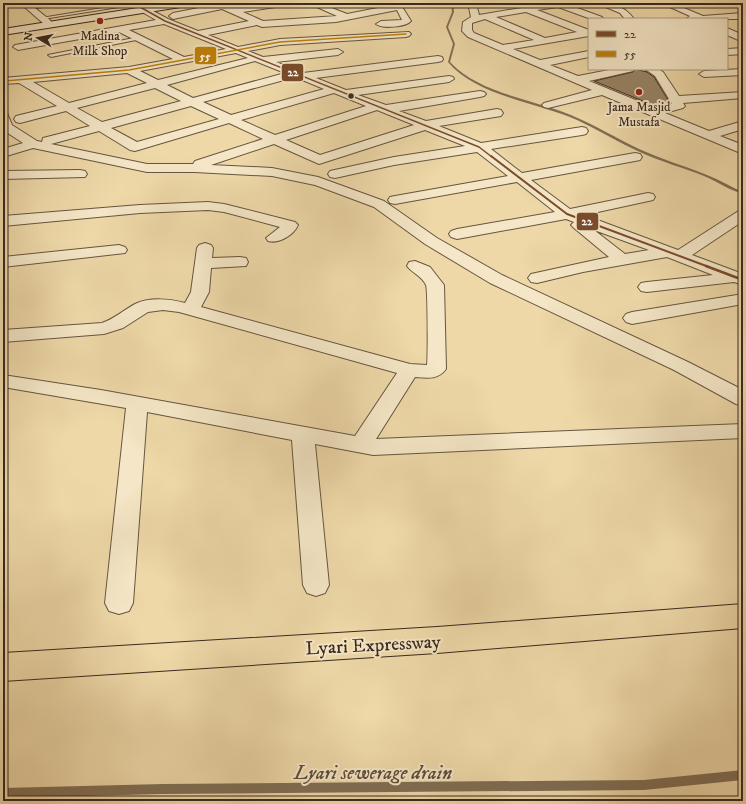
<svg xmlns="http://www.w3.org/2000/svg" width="746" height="804" viewBox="0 0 746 804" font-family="'IM FELL DW Pica',serif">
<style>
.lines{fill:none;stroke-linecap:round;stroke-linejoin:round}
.stream{fill:#806e55;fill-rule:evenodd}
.building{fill:#978466;stroke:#39291e}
.service-casing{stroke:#665540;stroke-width:2}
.minor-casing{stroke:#665540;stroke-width:2}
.secondary-casing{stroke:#39291e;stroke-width:2}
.motorway-casing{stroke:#39291e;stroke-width:2}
.service{fill:#f4e6c6;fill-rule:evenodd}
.minor{fill:#f4e6c6;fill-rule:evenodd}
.secondary{fill:#f4e6c6;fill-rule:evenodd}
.motorway{fill:#eed8a8;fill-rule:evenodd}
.bus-1-far2-casing{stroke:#f4e6c6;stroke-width:3}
.bus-1-far1-casing{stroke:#f4e6c6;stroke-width:4}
.bus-1-casing{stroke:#f4e6c6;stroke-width:5}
.bus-2-casing{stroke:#f4e6c6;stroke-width:3}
.bus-1-far2{stroke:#7a4b2a;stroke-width:1.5}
.bus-1-far1{stroke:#7a4b2a;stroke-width:2}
.bus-1{stroke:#7a4b2a;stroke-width:2.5}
.bus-2{stroke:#be8009;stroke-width:1.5}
.poi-dot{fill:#8f2418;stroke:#f4e6c6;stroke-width:1.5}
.bus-dot{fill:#39291e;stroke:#f4e6c6;stroke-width:1.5}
.labels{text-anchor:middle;stroke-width:4;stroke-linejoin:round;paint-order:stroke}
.far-poi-label{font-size:13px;fill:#39291e;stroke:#f4e6c6}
.near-street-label{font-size:19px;fill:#39291e;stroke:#f4e6c6}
.near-water-label{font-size:20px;font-style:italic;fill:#5d4c39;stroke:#f4e6c6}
.line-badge{stroke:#f4e6c6;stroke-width:1.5}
.badge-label{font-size:11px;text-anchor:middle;font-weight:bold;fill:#fff}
</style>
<rect width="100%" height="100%" fill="#eed8a8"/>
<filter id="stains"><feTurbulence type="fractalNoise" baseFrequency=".005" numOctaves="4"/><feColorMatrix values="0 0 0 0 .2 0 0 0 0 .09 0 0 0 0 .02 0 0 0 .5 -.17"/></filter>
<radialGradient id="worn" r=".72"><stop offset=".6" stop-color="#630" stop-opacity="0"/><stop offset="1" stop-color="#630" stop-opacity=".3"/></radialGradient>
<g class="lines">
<!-- stream -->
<g class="stream">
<path d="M451 3H453L454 12 448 27 455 44 450 62C480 94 533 99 571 115 595 125 616 138 639 149 661 159 685 166 707 175 720 180 731 187 743 192V194C729 190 718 182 704 176 684 168 662 162 642 153 619 143 599 130 577 120 537 102 476 96 448 62L453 44 446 27 452 12Z"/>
<polygon points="3,68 4,69 9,77 3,81 3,79 5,77 3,72"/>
<polygon points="3,101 5,102 9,121 6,120 3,108"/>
<polygon points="743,770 743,780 644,790 163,794 3,798 3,788 163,784 644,780"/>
</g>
</g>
<!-- building -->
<polygon class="building" points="635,69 647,72 654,77 670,103 655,106 594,81 633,72"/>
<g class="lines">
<!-- service casing -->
<g class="service-casing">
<g id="service">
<polygon points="133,3 144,3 43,19 41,18"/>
<polygon points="139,37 141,39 51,57 48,55"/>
</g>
</g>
<!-- minor casing -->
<g class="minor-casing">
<g id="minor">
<polygon points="20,3 57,3 53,6 35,8 50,20 51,22 47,25 44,24"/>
<path d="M212 3H223L234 8 266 3H286L282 6 243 12 263 21 337 16 308 3H319L347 14 398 4 401 5 411 21C406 27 382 29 376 24L381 21 402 20 397 10 336 22 262 27 257 25 208 35 238 47 280 39 409 32 411 34 409 36 406 37 280 45 248 51 263 57 338 49 343 52 338 55 276 62 303 73 438 56 442 57 443 59 442 61 438 62 316 78 346 90 449 76 453 77 454 79 449 82 358 95 386 105 480 91 484 92 486 94 484 96 480 97 399 111 426 121 497 109 501 110 503 113 501 116 439 126 481 143 582 127 586 128 588 131 586 134 582 135 491 149 522 173 635 153 640 154 642 157 640 160 635 161 531 180 570 209 648 193 653 194 655 197 653 200 584 215 678 250 737 212 743 211V221L692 255 743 274V285L734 282 647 292 641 291 638 287 641 283 647 282 713 275 667 257 583 272 537 283 531 282 528 278 531 274 609 257 574 228 571 225 574 222 566 219 457 239 451 237 449 234 451 231 457 229 555 212 517 182 395 204 390 203 388 200 390 197 395 196 508 176 477 152 394 165 335 178 330 177 328 174 330 171 394 157 465 146 425 130 319 164 274 144 211 165 272 168 318 177 384 201 437 238 502 275 688 362 743 390V406L736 404 674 370 490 283 425 244 374 207 315 185 272 176 194 172H147L33 148 3 157V149L23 143 3 130V112L7 113 12 125 37 141 42 142 43 138 90 126 66 111 20 123 16 122 14 119 16 116 57 106 19 83 3 84V78L129 67 173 59 119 32 18 50 13 47 15 45 156 20 137 9 136 7 140 4 168 19 198 31 249 21 222 9 173 19 169 16 173 13 214 5ZM164 24 226 49 184 57 129 30ZM236 53 248 58 158 80 140 71ZM255 61 285 73 193 98 167 85ZM127 73 147 83 69 103 33 82ZM295 77 324 89 231 115 203 102ZM155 88 181 101 102 122 77 108ZM334 93 366 106 275 135 241 120ZM191 106 219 119 137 142 111 128ZM377 110 414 125 320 155 286 140ZM229 123 263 139 195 161 193 164H147L51 144 99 131 130 150 135 151ZM594 230 649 250 625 254Z"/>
<path d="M468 3H476L479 15 551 3H571L569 5 602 17 603 19H591L558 7 537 10 589 30V36L513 49 540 60 589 51V57L550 65 578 76 614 69H634L633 71 589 81 655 108 672 104 655 76 645 69H658L663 72 679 96 743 92V98L683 103 685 106 683 108 665 113 709 131 743 121V129L720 136 743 145V154L602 95 548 108 544 107 542 105 544 103 592 90 468 37 462 31 463 22 471 17ZM526 12 577 32 545 38 496 17ZM485 19 534 40 503 45 474 33 472 30V23Z"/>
<path d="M596 3C612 3 625 6 634 19H625L620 13Z"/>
<polygon points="661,3 672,3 703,16 743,13 743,19 686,19 690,16"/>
<polygon points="727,28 743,35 743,42 727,35"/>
<polygon points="743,48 743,54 727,55 727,49"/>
<polygon points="743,69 743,75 704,77 699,74 704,71"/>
<polygon points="80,170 85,171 87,174 85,177 3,179 3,171"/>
<path d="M208 202 224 204 295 222 298 225C294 235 279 244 268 241L266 238 280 227 224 212 208 210 140 213 3 226V216L140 205Z"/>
<path d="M205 243 211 245 213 248 212 258 240 257 246 258 248 262 246 266 211 268 209 292 201 307 410 364 427 365C428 357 428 291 426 285 422 276 412 273 407 266L409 262 415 261 430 267 444 285 446 369C438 380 427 378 415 377L376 439 743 424V438L373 455 315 444 329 585 325 593 316 596 307 593 303 585 292 440 147 412 133 603 129 611 119 614 109 611 105 603 126 408 3 387V375L101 390 355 436 397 373 179 312 163 310 148 312 123 328 104 334 3 342V330L102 323C114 319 124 310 135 304 149 297 171 299 185 303L191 292 197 248 199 245Z"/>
<polygon points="119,245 125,247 127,250 125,253 3,267 3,257"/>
<polygon points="743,294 743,304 632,324 626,322 623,318 626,314 632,312"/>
</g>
</g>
<!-- secondary casing -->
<g class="secondary-casing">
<polygon id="secondary" points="170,3 191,3 187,6 3,35 3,29"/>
</g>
<!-- motorway casing -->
<g class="motorway-casing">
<polygon id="motorway" points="743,604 743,628 437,653 3,681 3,653 437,627"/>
</g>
<!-- service -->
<use href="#service" class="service"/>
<!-- minor -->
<use href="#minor" class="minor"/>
<!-- secondary -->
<use href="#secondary" class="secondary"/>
<!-- motorway -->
<use href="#motorway" class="motorway"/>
<!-- bus-1-far2 casing -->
<g class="bus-1-far2-casing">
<polyline id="bus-1-far2" points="140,7 165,21 479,147 492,157"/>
</g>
<!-- bus-1-far1 casing -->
<g class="bus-1-far1-casing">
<polyline id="bus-1-far1" points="491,156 567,214 709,267"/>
</g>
<!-- bus-1 casing -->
<g class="bus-1-casing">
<polyline id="bus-1" points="706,266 743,280"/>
</g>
<!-- bus-2 casing -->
<g class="bus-2-casing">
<polyline id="bus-2" points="5,81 129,70 280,42 406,34"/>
</g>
<!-- bus-1-far2 -->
<use href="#bus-1-far2" class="bus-1-far2"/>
<!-- bus-1-far1 -->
<use href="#bus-1-far1" class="bus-1-far1"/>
<!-- bus-1 -->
<use href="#bus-1" class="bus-1"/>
<!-- bus-2 -->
<use href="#bus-2" class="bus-2"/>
</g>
<!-- markers -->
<g class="poi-dot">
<circle cx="100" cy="21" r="4"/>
<circle cx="639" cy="92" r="4"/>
</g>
<circle class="bus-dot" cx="351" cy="96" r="3.5"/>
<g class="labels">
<!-- far-poi labels -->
<g class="far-poi-label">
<text x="100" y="40">Madina<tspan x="100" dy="15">Milk Shop</tspan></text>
<text x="639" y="111">Jama Masjid<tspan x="639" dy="15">Mustafa</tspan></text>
</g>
<!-- near-street labels -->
<g class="near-street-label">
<text transform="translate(373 644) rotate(-3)" y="7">Lyari Expressway</text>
</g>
<!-- near-water labels -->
<g class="near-water-label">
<text x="373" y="779">Lyari sewerage drain</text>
</g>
</g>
<g class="line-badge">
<rect x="194" y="46" width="23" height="19" rx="4" fill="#be8009"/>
<rect x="281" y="63" width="23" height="19" rx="4" fill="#7a4b2a"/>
<rect x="576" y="212" width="23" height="19" rx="4" fill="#7a4b2a"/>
</g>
<g class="badge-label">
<text x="205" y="60">55</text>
<text x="293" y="76">22</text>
<text x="587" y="225">22</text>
</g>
<!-- margin -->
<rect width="746" height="804" fill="none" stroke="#eed8a8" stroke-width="16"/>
<rect x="4" y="4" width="738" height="796" fill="none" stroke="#39291e" stroke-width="2"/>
<rect x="8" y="8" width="730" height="788" fill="none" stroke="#39291e"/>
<!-- legend -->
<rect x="588" y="18" width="140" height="52" fill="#f4e6c6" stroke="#a99a83"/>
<rect x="596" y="31" width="20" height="6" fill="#7a4b2a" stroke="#a99a83"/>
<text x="624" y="38" font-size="12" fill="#39291e">22</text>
<rect x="596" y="51" width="20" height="6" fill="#be8009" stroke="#a99a83"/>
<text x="624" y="58" font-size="12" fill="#39291e">55</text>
<!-- north arrow -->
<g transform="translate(38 38) rotate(280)" stroke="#f4e6c6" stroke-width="3" paint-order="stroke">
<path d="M0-3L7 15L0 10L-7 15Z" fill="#39291e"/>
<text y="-6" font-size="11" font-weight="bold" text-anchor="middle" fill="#39291e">N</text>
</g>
<rect width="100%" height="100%" filter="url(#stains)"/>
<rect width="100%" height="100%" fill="url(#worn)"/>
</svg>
